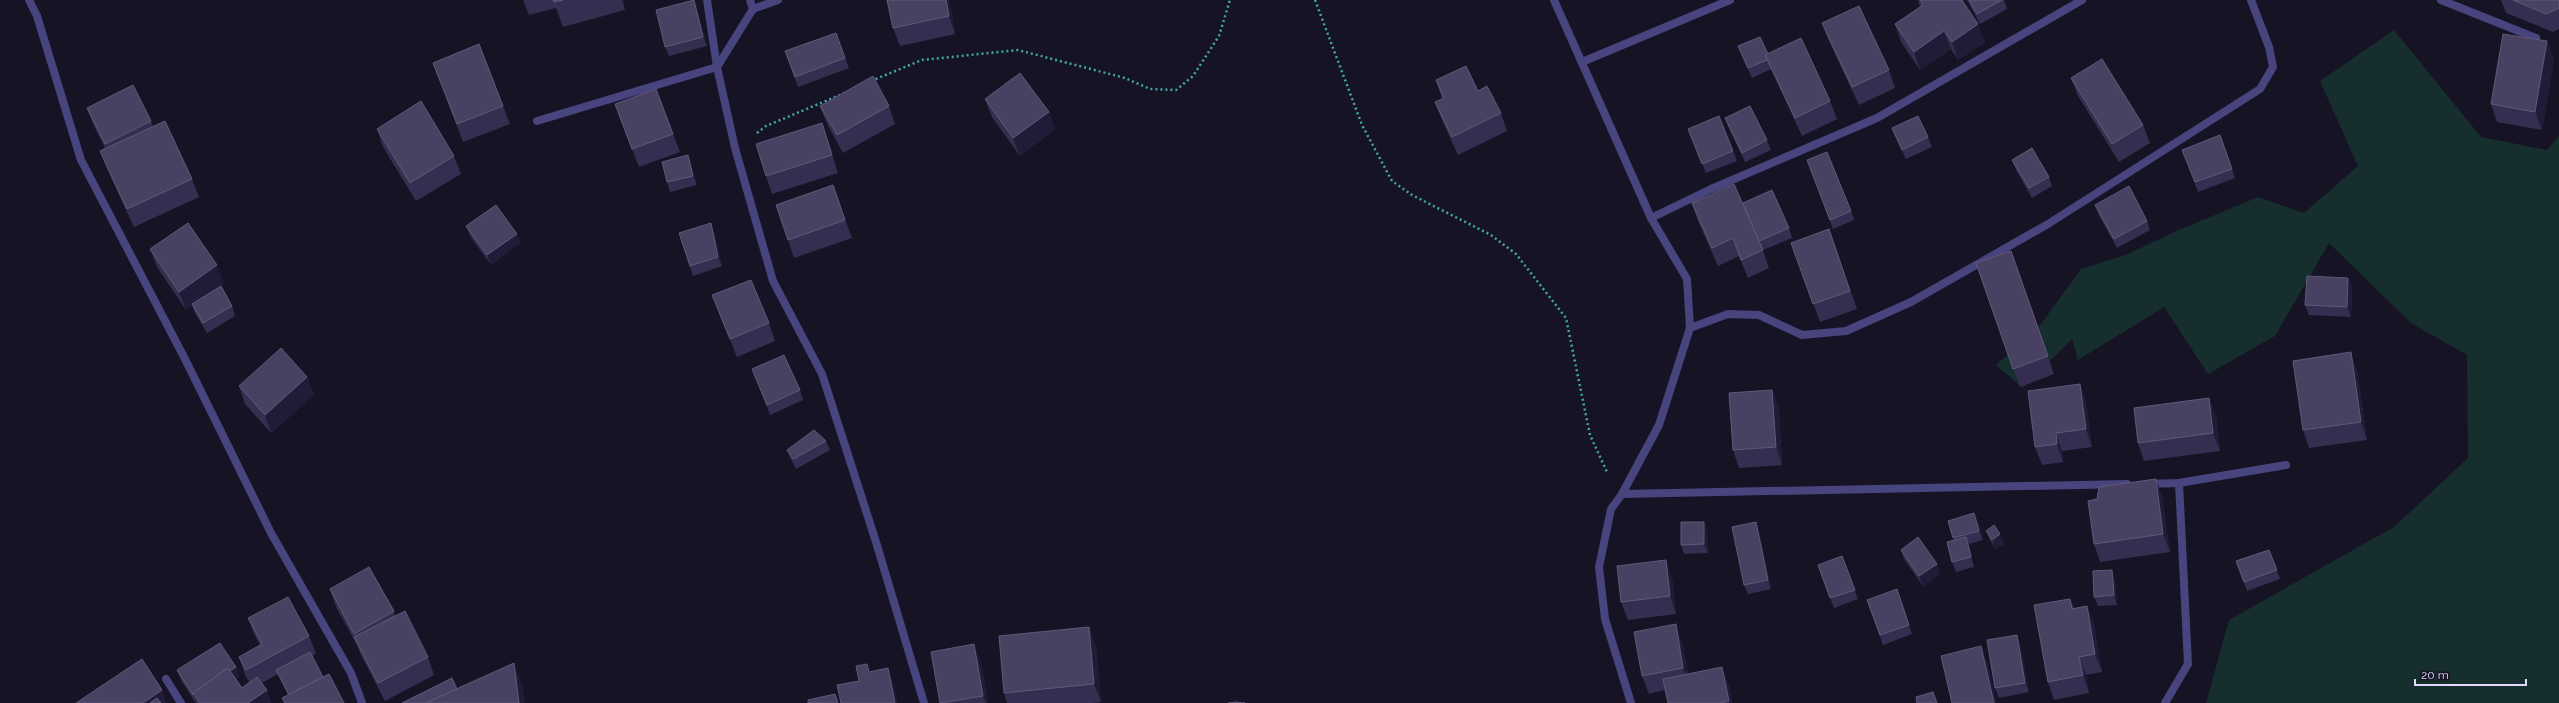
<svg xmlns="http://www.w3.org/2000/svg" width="2559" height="703" viewBox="0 0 2559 703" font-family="Raleway,sans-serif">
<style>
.green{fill:#162e2e}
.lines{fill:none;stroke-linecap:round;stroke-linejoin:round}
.path{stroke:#40a9a7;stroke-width:2.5;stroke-dasharray:2 3;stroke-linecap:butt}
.street{stroke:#48447e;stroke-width:8}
.wall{fill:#362e50}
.shaded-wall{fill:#211b37}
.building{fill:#484162;stroke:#60597a}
</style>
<rect width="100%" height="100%" fill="#161325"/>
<!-- green -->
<polygon class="green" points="2394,30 2481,137 2547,150 2559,136 2559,703 2206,703 2229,620 2394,527 2468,458 2467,355 2411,323 2329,243 2275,336 2208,374 2164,307 2078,360 2072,339 2023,388 1996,365 2038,328 2081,269 2128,254 2174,232 2258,197 2304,213 2358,166 2320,81"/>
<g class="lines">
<!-- path -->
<g class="path">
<polyline points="1315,0 1362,125 1392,181 1412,195 1491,235 1516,254 1566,318 1590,435 1607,472"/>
<polyline points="871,81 922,60 1018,50 1125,78 1150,89 1176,90 1193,76 1219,36 1230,0"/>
<polyline points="757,133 766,126 847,92"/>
</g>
<!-- street -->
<g class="street">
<polyline points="29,0 37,16 81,160 185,359 271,533 351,673 362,703"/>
<polyline points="707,0 717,67 735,148 773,281 822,374 876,542 924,703"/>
<polyline points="750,0 753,9"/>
<polyline points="1554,0 1651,218 1687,279 1690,328 1659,425 1622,494 1611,509 1599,567 1605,619 1631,703"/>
<polyline points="2441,0 2536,38"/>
<polyline points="1582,62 1730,0"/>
<polyline points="537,121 717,67 753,9 778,0"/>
<polyline points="1651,218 1711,189 1877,118 2082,0"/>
<polyline points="1690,328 1728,314 1759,315 1802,335 1846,331 1911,302 2048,224 2260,89 2273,67 2269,47 2251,0"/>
<polyline points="2146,484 2179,483 2286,465"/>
<polyline points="1622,494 2127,484"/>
<polyline points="166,679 181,703"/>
<polyline points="2165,703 2188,664 2179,483"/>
</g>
</g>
<!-- wall -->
<g class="wall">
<polygon points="523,0 623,0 625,10 563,27 556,8 529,15"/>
<polygon points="887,0 949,0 955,34 900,46 893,28"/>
<polygon points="1918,0 1962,0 1985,42 1958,60 1951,49 1920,70 1901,42 1895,24 1920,7"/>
<polygon points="1967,0 2004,0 2007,9 1980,24"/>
<polygon points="2501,0 2559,0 2559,29 2553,32 2506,13"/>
<polygon points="697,10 707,46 669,56 665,47"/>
<polygon points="1822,23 1889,70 1895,88 1859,105 1829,41"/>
<polygon points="836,33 849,68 798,87 785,51"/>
<polygon points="2547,41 2554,59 2542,130 2497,122 2491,104"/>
<polygon points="1738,46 1768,54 1830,101 1837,119 1802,136 1771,69 1752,78 1742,56"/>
<polygon points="433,63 503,106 510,124 463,142"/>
<polygon points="2071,78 2143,125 2150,143 2119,162 2078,96"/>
<polygon points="1436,80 1478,91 1501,113 1507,131 1458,155 1442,120 1435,102 1442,99"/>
<polygon points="985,99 1049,112 1055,129 1020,156 992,117"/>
<polygon points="615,104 673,134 680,152 639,167"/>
<polygon points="820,106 889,106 895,124 843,153 827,124"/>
<polygon points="87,108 151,121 153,127 192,179 199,197 134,227 107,169 100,151 105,148 94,126"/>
<polygon points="1725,118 1767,140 1771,150 1745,162 1729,128"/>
<polygon points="822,123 828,141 838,173 772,194 766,176"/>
<polygon points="1892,128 1928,137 1932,147 1906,159 1896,138"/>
<polygon points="377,129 454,156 461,174 416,201 383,147"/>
<polygon points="1688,129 1733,151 1737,161 1706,173"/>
<polygon points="2220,135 2235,178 2198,192 2182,150"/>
<polygon points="688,155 697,185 670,192 667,182"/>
<polygon points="1807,160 1851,211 1854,220 1833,229"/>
<polygon points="2012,160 2049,177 2052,186 2032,198 2016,170"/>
<polygon points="833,185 852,238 794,258 788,240"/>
<polygon points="1692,203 1744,207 1789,228 1792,238 1763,250 1769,268 1748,278 1739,256 1718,266 1698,221"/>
<polygon points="2095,205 2147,221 2150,230 2117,248 2099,215"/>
<polygon points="466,226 517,234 520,243 491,265 470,236"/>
<polygon points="1829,229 1857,309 1820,322 1791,243"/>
<polygon points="679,233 714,233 722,266 693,276"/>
<polygon points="150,249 224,283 209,293 232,306 235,316 207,333 195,313 192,305 186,310 157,267"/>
<polygon points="2011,251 2054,374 2020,387 1976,263"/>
<polygon points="2348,278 2352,287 2351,317 2309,315 2305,305"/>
<polygon points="712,295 769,323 775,341 737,357"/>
<polygon points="752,369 800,390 803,400 770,415"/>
<polygon points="2357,370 2367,440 2309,448 2303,430"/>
<polygon points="307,377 314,395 271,433 245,404 239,386"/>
<polygon points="2080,384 2086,402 2092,447 2062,451 2063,462 2042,465 2035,447"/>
<polygon points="1772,390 1779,408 1782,465 1739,468 1733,450"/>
<polygon points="2209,398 2216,416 2220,451 2144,461 2138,443"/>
<polygon points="826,441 830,450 796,469 791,459 787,450"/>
<polygon points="2156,479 2162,497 2170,552 2100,562 2094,544 2097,499"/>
<polygon points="1948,521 1978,522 1983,540 1969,544 1974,567 1956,572 1952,562 1954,540"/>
<polygon points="1986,531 2000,534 2004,544 1996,549 1990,540"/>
<polygon points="1708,532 1708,553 1684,554 1681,545"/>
<polygon points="1759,532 1771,589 1748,594 1744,585"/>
<polygon points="1901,550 1937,564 1940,574 1923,586 1904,559"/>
<polygon points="2269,550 2280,579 2247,591 2236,561"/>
<polygon points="1842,556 1858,599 1834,608 1818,565"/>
<polygon points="1672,578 1676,614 1628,620 1621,602"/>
<polygon points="2115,579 2117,605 2098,606 2094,597"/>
<polygon points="330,589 394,611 395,616 428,657 434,675 385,701 361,655 357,645 336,607"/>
<polygon points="1897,589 1912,634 1883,645 1867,600"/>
<polygon points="2070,599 2074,608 2087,606 2094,624 2102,672 2086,675 2089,693 2054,700 2048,682"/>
<polygon points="248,618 309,636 316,654 312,656 323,677 344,703 284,703 282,698 288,695 278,674 262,683 267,690 271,703 196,703 181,680 177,670 236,667 239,677 236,679 242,688 249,682 245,675 239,657 260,645 255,636"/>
<polygon points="1682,642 1688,674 1729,685 1732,703 1668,703 1665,690 1649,694 1642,676"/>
<polygon points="2020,644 2029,692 1999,698 1995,688"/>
<polygon points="1096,645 1101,702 1093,703 1007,703 1004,693"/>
<polygon points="981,662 988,703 940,703"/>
</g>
<!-- shaded-wall -->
<g class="shaded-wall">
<polygon points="622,0 623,0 625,10"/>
<polygon points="694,0 697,10 707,46 703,37"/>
<polygon points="946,0 949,0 955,34 949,16"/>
<polygon points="1978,24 1985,42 1958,60 1952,42"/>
<polygon points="1944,31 1951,49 1920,70 1914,52"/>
<polygon points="2547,41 2554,59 2542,130 2535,112"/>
<polygon points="1049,112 1055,129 1020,156 1013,138"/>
<polygon points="822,123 828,141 838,173 832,155"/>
<polygon points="688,155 697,185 693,176"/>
<polygon points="833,185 840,203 852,238 845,220"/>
<polygon points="711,223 714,233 722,266 718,257"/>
<polygon points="517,234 520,243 491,265 487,255"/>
<polygon points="217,265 224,283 186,310 179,292"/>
<polygon points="2348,278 2352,287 2351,317 2347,307"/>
<polygon points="2351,352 2357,370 2367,440 2361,422"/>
<polygon points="307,377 314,395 271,433 265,415"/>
<polygon points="2080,384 2086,402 2092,447 2086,429"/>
<polygon points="1772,390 1779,408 1782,465 1776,447"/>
<polygon points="2209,398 2216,416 2220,451 2213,433"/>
<polygon points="2056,433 2062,451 2063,462 2057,444"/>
<polygon points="2156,479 2162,497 2170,552 2163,534"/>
<polygon points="1974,513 1978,522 1983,540 1979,531"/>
<polygon points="1704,522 1708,532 1708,553 1704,544"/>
<polygon points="1756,522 1759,532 1771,589 1768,580"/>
<polygon points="2000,534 2004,544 1996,549 1992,540"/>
<polygon points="1966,537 1969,547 1974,567 1971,557"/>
<polygon points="1666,560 1672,578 1676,614 1670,596"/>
<polygon points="1937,564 1940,574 1923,586 1919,576"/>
<polygon points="2112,570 2115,579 2117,605 2114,595"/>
<polygon points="2087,606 2094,624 2102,672 2095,654"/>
<polygon points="1676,624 1682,642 1690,686 1683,668"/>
<polygon points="1089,627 1096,645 1101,702 1094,684"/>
<polygon points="2017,635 2020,644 2029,692 2025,683"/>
<polygon points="974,644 981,662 988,703 986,703 983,696"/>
<polygon points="1981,646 1988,664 1997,703 1994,703"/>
<polygon points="2079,657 2086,675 2089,693 2083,675"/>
<polygon points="514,663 523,687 525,703 519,703"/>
<polygon points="236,667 239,677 200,703 194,695"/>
<polygon points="1722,667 1729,685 1732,703 1729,703 1729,701"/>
<polygon points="888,668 894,686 898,703 895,703"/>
<polygon points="162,690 167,703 143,703"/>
<polygon points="267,690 271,703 248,703"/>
</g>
<!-- building -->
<g class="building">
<polygon points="553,0 563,0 554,2"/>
<polygon points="694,0 703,37 665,47 656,10"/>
<polygon points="887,0 946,0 949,16 893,28"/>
<polygon points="1920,0 1962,0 1978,24 1952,42 1944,31 1914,52 1895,24 1923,5"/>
<polygon points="1969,0 2002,0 1977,14"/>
<polygon points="2513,0 2559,0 2559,8 2546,14"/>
<polygon points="1859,6 1889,70 1852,87 1822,23"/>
<polygon points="836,33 845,58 795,77 785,51"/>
<polygon points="2503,34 2547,41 2535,112 2491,104"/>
<polygon points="1760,37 1768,54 1765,55 1767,60 1748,68 1738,46"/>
<polygon points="1801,38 1830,101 1795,118 1765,55"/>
<polygon points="479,44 503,106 457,124 433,63"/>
<polygon points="2102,59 2143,125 2112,144 2071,78"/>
<polygon points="1466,66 1478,91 1487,86 1501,113 1452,137 1435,102 1444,98 1436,80"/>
<polygon points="1020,73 1049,112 1013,138 985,99"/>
<polygon points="873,76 889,106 837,135 820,106"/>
<polygon points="133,85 151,121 105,144 87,108"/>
<polygon points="656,89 673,134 632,149 615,104"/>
<polygon points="421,101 454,156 410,183 377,129"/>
<polygon points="1750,106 1767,140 1742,153 1725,118"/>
<polygon points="1719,116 1733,151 1702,164 1688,129"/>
<polygon points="1918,116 1928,137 1902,150 1892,128"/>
<polygon points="165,121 192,179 127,209 100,151"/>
<polygon points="822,123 832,155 766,176 756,144"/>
<polygon points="2220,135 2232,169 2195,182 2182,150"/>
<polygon points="2032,148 2049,177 2029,188 2012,160"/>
<polygon points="1827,152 1851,211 1830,220 1807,160"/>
<polygon points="688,155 693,176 667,182 662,162"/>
<polygon points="1734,184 1763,250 1741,260 1733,238 1712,248 1692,203"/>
<polygon points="833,185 845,220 788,240 776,205"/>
<polygon points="2129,186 2147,221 2114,239 2095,205"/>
<polygon points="1772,190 1789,228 1759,241 1743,203"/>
<polygon points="496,205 517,234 487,255 466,226"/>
<polygon points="188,223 217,265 179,292 150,249"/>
<polygon points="711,223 718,257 690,266 679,233"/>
<polygon points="1829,229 1850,291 1813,304 1791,243"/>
<polygon points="2011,251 2048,356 2013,369 1976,263"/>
<polygon points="2307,276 2348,278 2347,307 2305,305"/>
<polygon points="751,280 769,323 730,339 712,295"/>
<polygon points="221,286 232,306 203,323 192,304"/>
<polygon points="281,348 307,377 265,415 239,386"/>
<polygon points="2351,352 2361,422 2303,430 2293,361"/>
<polygon points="784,355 800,390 767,405 752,369"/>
<polygon points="2080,384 2086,429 2056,433 2057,444 2035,447 2028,391"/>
<polygon points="1772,390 1776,447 1733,450 1729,393"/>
<polygon points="2209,398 2213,433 2138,443 2134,408"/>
<polygon points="814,430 826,441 793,459 787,450"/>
<polygon points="2156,479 2163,534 2094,544 2088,501 2097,499 2099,487"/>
<polygon points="1974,513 1979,531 1953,538 1948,521"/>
<polygon points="1681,522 1704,522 1704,544 1681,545"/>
<polygon points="1756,522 1768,580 1744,585 1732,527"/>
<polygon points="1994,525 2000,534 1992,540 1986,531"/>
<polygon points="1918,537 1937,564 1919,576 1901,550"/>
<polygon points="1966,537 1971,557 1952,562 1947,542"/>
<polygon points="2269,550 2277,570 2244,582 2236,561"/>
<polygon points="1842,556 1855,590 1830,598 1818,565"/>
<polygon points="1666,560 1670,596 1621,602 1617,566"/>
<polygon points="369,567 394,611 354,634 330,589"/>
<polygon points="2112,570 2114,595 2094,597 2093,571"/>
<polygon points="1897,589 1909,625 1880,635 1867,600"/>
<polygon points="288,597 309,636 246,670 239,657 262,644 248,618"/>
<polygon points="2070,599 2072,609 2087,606 2095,654 2079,657 2083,675 2048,682 2034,605"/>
<polygon points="405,611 428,657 378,683 354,637"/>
<polygon points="1676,624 1683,668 1642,676 1634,632"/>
<polygon points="1089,627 1094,684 1004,693 999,636"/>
<polygon points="2017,635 2025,683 1995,688 1987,640"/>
<polygon points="220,643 236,667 230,671 228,668 193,693 193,695 177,670"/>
<polygon points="974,644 983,696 940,703 931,652"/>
<polygon points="1981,646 1994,703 1952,703 1941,656"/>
<polygon points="310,652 323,677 289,695 276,670"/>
<polygon points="142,659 162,690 143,703 76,703"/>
<polygon points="514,663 519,703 425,703"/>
<polygon points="867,664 869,672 888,668 895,703 841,703 837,685 859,681 856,666"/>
<polygon points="1722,667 1729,701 1720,703 1668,703 1663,679"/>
<polygon points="228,668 242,688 257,677 267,690 248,703 200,703 193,693"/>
<polygon points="329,674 344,703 285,703 282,698"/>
<polygon points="452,678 457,689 425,703 402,703"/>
<polygon points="1933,692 1937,703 1917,703 1916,697"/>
<polygon points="835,694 838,703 808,703 808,700"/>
<polygon points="157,698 161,703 150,703"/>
<polygon points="1236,702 1245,703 1228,703"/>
</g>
<!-- scale -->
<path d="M2415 679v6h111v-6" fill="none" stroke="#e0dbfa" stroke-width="2"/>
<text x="2421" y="679" font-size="12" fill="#e0dbfa" stroke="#161325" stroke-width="3" paint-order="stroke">20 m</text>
</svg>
